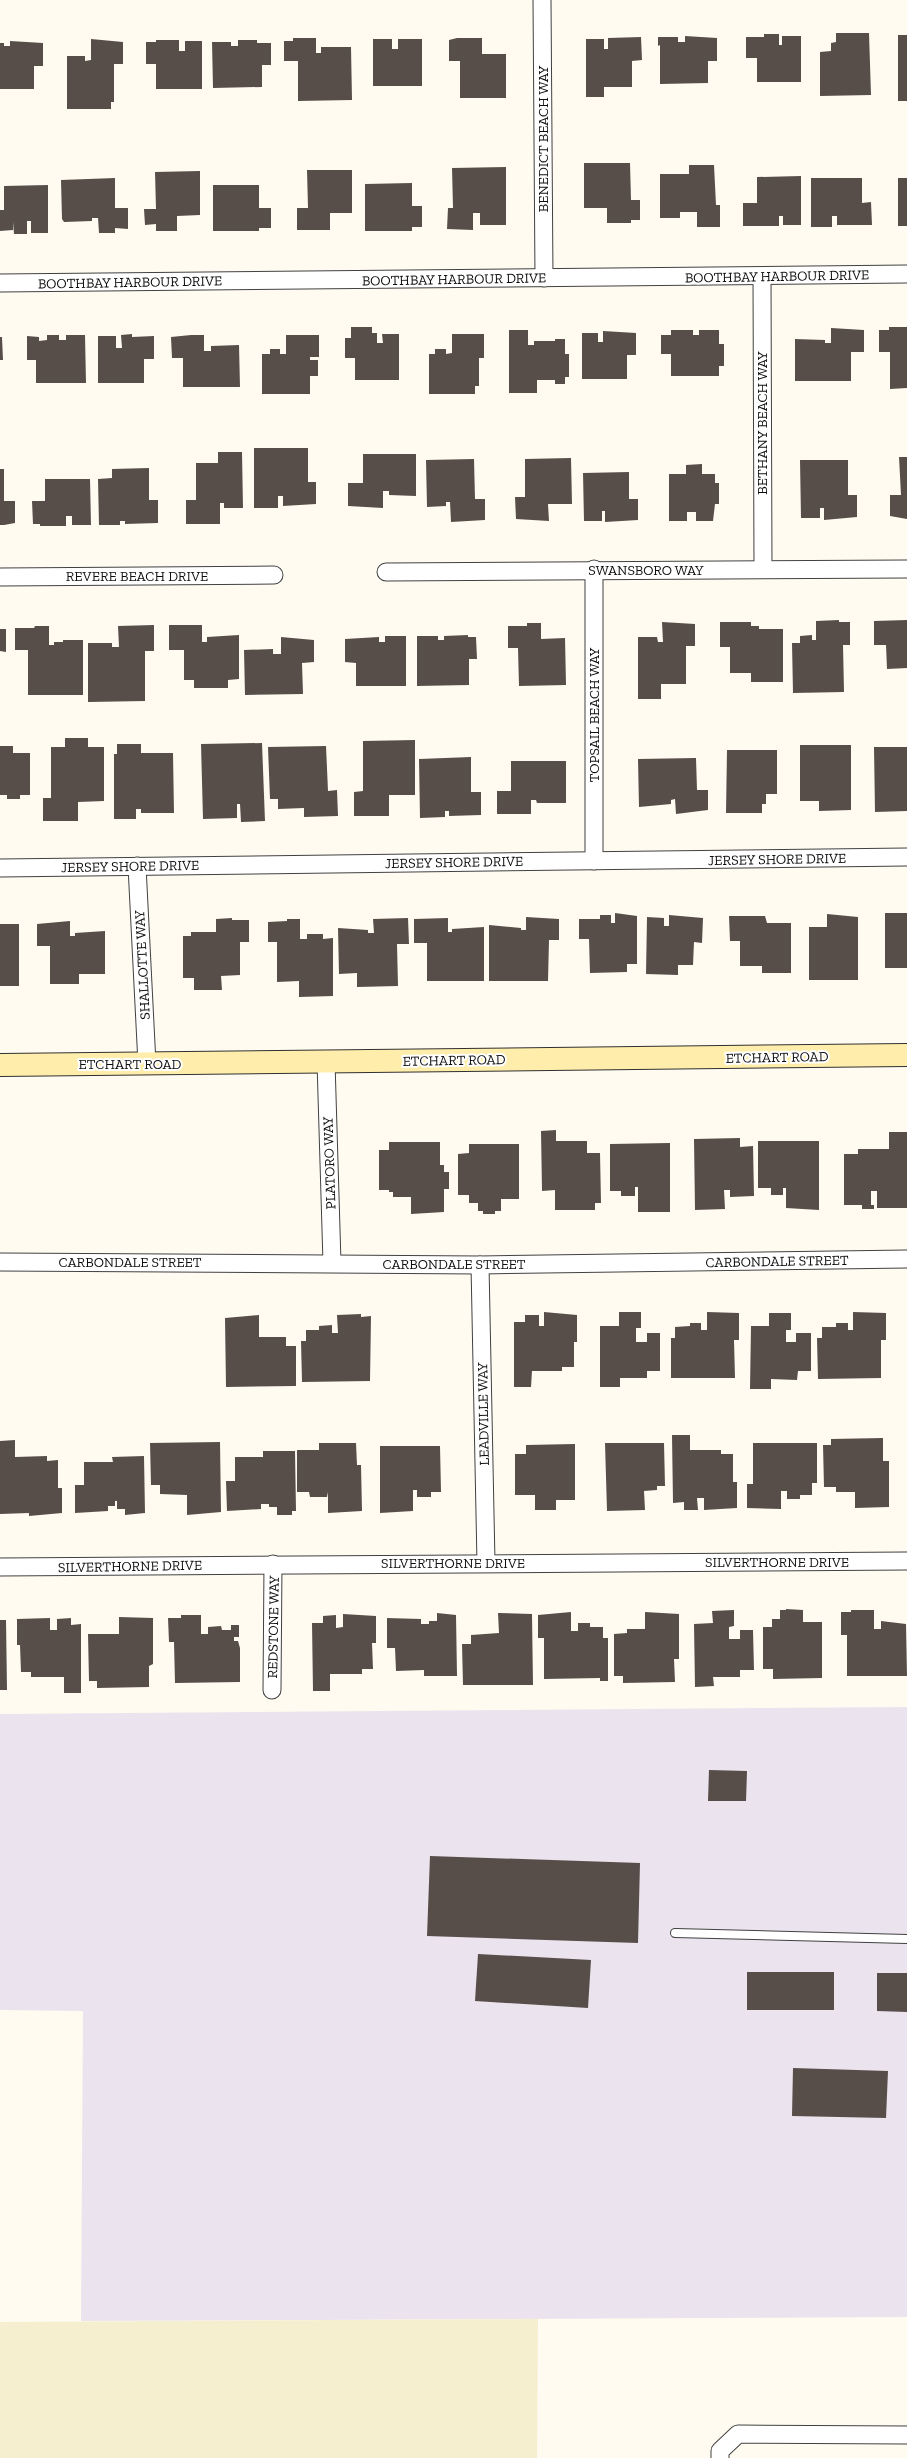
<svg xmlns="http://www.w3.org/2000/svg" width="907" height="2458" viewBox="0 0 907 2458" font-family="'Zilla Slab',serif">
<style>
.industrial{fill:#ebe3ed}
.farmland{fill:#f5eecf}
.building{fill:#574e4a}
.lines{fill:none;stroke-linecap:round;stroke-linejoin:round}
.lane-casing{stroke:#414141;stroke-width:10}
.street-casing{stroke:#414141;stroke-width:19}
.secondary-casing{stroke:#303030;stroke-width:24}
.lane{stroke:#fff;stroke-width:8}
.street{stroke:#fff;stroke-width:17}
.secondary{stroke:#ffeeab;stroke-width:22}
.labels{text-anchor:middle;stroke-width:4;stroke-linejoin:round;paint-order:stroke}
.street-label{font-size:14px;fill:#0e0e0e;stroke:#fff}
</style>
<rect width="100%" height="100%" fill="#fffbf0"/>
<!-- industrial -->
<polygon class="industrial" points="907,1707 907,2317 81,2321 83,2011 0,2010 0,1714"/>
<!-- farmland -->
<polygon class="farmland" points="538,2319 537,2458 0,2458 0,2322"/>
<!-- building -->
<g class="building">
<polygon points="836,33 869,33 871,95 820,96 820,52 831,51 831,43 836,42"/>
<polygon points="764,34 779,34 779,45 782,45 782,36 801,36 801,82 757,82 757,58 746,58 746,37 764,37"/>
<rect x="898" y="35" width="9" height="66"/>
<polygon points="685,36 717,38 717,61 708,61 708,83 660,84 660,45 658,46 658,37 678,37 678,42 685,42"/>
<polygon points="641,37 642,60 632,61 632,87 604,87 604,97 586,97 586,39 604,39 604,49 608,49 608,38"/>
<polygon points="293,38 316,38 316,53 321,53 321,47 351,47 352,100 298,101 298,61 284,61 284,41 293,41"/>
<polygon points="457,38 482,38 482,54 506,54 506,98 460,98 460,61 449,61 449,40"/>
<polygon points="91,39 123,42 123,64 114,64 114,102 111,102 111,109 67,109 67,56 85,56 85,61 91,60"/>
<polygon points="373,39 392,39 392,49 398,49 398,39 422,39 422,86 373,86"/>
<polygon points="156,40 179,40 179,51 185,51 185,41 202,41 202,89 156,89 156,64 146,64 146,42 156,42"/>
<polygon points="238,40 257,40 257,43 271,43 271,65 262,65 262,87 213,88 212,42 231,42 231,46 238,46"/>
<polygon points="10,41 43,43 43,66 34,66 34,89 0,89 0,43 4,43 4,46 10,46"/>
<polygon points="584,163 630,163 631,200 640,200 640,220 631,220 631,223 607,223 607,208 584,208"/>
<polygon points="689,165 714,165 716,205 720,205 720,227 697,227 697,212 680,212 680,218 660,218 660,174 689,174"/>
<polygon points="506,167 506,225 480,225 480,213 473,213 473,230 447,229 448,208 453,208 452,168"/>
<polygon points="307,170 352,170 352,213 330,213 330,230 297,230 297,208 308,208"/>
<polygon points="200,171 200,215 177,216 177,231 156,231 156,224 145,225 144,209 156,209 155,172"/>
<polygon points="801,176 801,225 783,225 783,216 779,216 779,226 743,226 743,203 757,203 757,177"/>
<polygon points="115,178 115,208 128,208 128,229 115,228 115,233 99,233 98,218 92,218 92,221 64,222 62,219 61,180"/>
<polygon points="811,178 862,178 862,203 871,202 872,225 837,225 837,216 832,216 832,227 811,227"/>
<rect x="898" y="178" width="9" height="48"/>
<polygon points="412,183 412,206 422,206 422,227 412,227 412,231 365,231 365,184"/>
<polygon points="48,185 48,233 31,233 31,221 27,221 27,234 14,234 13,222 13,230 0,231 0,210 4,210 4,186"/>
<polygon points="213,185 259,185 259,208 271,208 271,228 259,228 259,231 213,231"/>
<polygon points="351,327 372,327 372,333 377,333 377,343 383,343 382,334 399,334 399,380 355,380 355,358 345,358 345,338 351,338"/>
<polygon points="889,327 907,327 907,388 890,389 890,352 879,352 879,330 889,330"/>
<polygon points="831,328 864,330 864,352 851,352 851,381 795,381 795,339 825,340 825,343 831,343"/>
<polygon points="509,330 528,330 528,345 534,345 534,341 555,341 555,339 565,339 565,354 569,354 569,377 565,377 565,384 555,384 555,380 537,380 537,393 509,393"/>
<polygon points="671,330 693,330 693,335 699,335 699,330 719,330 719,344 724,344 724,366 719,366 719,376 671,376 671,354 661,354 661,335 671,335"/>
<polygon points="603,331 636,333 636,355 627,355 627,379 582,379 582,333 598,333 598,342 603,342"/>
<polygon points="132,334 132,337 154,336 154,359 144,359 144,383 98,383 98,336 116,336 116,348 122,348 121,335"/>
<polygon points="452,334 484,334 484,358 479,358 479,386 475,386 475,394 429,394 429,354 435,354 435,349 446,349 446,354 452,353"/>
<polygon points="47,335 59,335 59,340 66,340 66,335 85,335 86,383 36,383 36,360 27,360 27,336 39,337 39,341 47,340"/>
<polygon points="191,335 204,335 204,351 211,351 211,346 239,345 240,387 183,387 183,358 172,358 171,337"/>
<polygon points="286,335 319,335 319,357 310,357 310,360 318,360 318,376 310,376 310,394 262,394 262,354 270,354 270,349 280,349 280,354 286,354"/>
<polygon points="0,337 2,337 3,360 0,360"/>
<polygon points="254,448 308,448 308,482 316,482 316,504 283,506 283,496 278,496 278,508 254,508"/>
<polygon points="218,452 242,452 243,508 224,508 224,503 220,503 220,524 186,524 186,500 196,500 196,463 218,463"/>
<polygon points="363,454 416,454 416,496 389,495 389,491 383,491 383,508 348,506 348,483 363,483"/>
<polygon points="899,457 907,457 907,519 890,516 890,495 901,495"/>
<polygon points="571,458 572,504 548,504 549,521 516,519 515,497 525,497 525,459"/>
<polygon points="474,459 475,499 485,499 485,520 451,522 450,502 446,502 446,506 427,507 426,460"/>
<polygon points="800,460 848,460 848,495 857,495 857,517 824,520 824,508 820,508 820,518 801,518"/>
<polygon points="702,464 702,474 715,474 715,483 719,483 719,504 715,504 713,521 696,521 696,512 687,512 687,521 669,521 669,474 686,474 686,465"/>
<polygon points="149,468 149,500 158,500 158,523 125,524 125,521 120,521 120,525 99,525 98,479 112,478 112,469"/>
<polygon points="0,469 4,469 4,501 15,501 15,523 4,525 0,525"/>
<polygon points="629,472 629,499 638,499 638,520 605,522 605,511 602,511 602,521 584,521 583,473"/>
<polygon points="45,479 90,479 91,525 72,525 72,516 66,516 66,526 40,526 40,524 33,524 32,501 45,501"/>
<polygon points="839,620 839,622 850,622 850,645 843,645 844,692 793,693 792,643 800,643 800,636 812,635 812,640 816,640 816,621"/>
<polygon points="907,620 907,668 887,669 886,645 874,645 874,621"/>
<polygon points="662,622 695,624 695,646 686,646 686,684 661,684 661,699 638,699 638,637 657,637 658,642 663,642"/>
<polygon points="720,622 751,622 751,626 759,626 759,629 783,629 783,682 751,682 751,673 730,673 730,647 720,647"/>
<polygon points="527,623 541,623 541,639 565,638 566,685 519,686 518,648 508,648 508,626 527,626"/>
<polygon points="154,625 154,651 145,651 145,701 88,702 88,643 112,643 112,647 119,647 118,626"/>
<polygon points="169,625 202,625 202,642 207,642 207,637 239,635 239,679 228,680 228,688 194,688 194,680 184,680 184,650 169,650"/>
<polygon points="35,626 49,626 49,645 54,645 54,642 63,642 63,640 83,640 83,695 28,695 28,650 15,650 15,628 34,628"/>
<polygon points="0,629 6,629 6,652 0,651"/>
<polygon points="468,635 468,637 476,637 477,659 469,659 469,685 417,686 417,636 438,636 438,640 444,640 444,636"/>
<polygon points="385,636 406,636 406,686 356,686 356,663 345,662 345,639 379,637 379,642 385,642"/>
<polygon points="281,637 314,640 314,662 302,663 303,694 245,695 244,650 273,649 273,654 281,654"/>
<polygon points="65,738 88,738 88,747 104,747 104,801 78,802 78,821 43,821 43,798 51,798 51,747 65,747"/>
<polygon points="415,740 415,795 389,795 389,816 354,816 354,792 363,791 363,741"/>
<polygon points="262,743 265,821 241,822 240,804 237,804 237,818 203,819 201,744"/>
<polygon points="117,744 141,744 141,753 173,753 174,813 141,813 141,809 136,809 136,819 114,819 114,754 117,754"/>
<polygon points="800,745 851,745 851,810 819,811 819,801 800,801"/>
<polygon points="0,746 13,746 13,753 30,753 30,795 20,795 20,799 7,799 7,795 0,795"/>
<polygon points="326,746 328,791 337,790 338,816 304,817 304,808 278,809 278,799 270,799 268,747"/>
<polygon points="874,747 907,747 907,811 875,812"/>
<polygon points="727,750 777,750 777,794 766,794 766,804 762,804 762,813 726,813"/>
<polygon points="471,757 471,792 481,792 481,815 449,816 449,811 445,811 445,817 420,818 419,759"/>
<polygon points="696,758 697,790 708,790 708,810 676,814 675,799 671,800 671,804 639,807 638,759"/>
<polygon points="511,761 566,761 566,803 537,803 536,800 531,800 531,814 497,814 497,791 511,791"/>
<polygon points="615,913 637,916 637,964 627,964 627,972 590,973 589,939 579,939 579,919 600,919 600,915 611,915 611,923 615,923"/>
<rect x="885" y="913" width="22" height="55"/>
<polygon points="827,914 858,917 858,980 809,980 809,927 827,927"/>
<polygon points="669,915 703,918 702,943 694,942 693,965 678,965 678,975 646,974 647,917 664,918 664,926 669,926"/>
<polygon points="729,916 765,916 767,923 791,923 791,973 762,973 762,966 740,966 740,941 730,941"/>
<polygon points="526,917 559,919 559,940 549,940 548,981 489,981 489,925 521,928 521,930 526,930"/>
<polygon points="232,918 232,920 249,920 249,942 240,942 240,975 221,976 222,990 194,990 194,978 183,978 183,936 191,936 191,932 216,932 216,919"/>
<polygon points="408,918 409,944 397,944 398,986 357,987 357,973 339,974 338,928 368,930 368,933 374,933 373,919"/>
<polygon points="448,918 448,932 452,932 452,929 484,927 484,981 427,981 427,943 414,943 414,919"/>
<polygon points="287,919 300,919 300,939 307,939 307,934 323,934 323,939 333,938 333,996 299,997 299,981 277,982 277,942 268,942 268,922 287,921"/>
<polygon points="70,921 70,936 75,936 75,933 105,931 105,974 79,974 79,984 50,984 50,946 37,946 37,924"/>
<rect x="0" y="924" width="19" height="62"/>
<polygon points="556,1130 556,1141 587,1141 587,1153 600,1153 601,1203 595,1203 595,1210 555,1210 555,1190 542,1191 541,1131"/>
<polygon points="889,1132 907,1132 907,1208 877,1208 877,1191 871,1191 871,1205 874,1205 874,1209 862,1209 862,1205 844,1205 844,1154 858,1154 858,1149 889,1149"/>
<polygon points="740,1138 740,1147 753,1146 754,1196 730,1197 730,1190 724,1190 725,1209 695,1210 694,1139"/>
<polygon points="758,1141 819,1141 819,1210 786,1208 786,1188 783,1188 783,1195 771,1195 771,1188 758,1188"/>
<polygon points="389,1142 440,1142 440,1165 444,1165 444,1172 449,1172 449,1189 444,1189 444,1212 411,1214 411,1197 393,1197 393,1192 389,1192 389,1190 379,1190 379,1150 389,1150"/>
<polygon points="670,1143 670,1212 638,1212 638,1187 635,1187 635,1196 621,1196 621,1191 610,1191 610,1144"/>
<polygon points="469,1144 519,1144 519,1199 501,1199 501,1211 495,1211 495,1214 483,1214 483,1211 478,1211 478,1203 469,1203 469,1195 458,1195 458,1154 469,1153"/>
<polygon points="544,1312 577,1315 577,1342 574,1342 574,1367 562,1367 562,1371 532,1371 531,1387 514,1387 514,1322 525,1322 525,1315 539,1315 539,1326 544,1326"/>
<polygon points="619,1312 641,1312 641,1328 636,1328 636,1342 647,1342 647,1333 660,1333 660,1371 647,1371 647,1378 620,1378 620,1387 600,1387 600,1326 619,1326"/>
<polygon points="707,1312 739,1313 739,1340 734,1340 735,1378 671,1378 671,1338 675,1338 675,1327 690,1326 690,1323 701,1323 701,1330 707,1330"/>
<polygon points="853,1312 886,1313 886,1340 881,1340 881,1378 818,1379 817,1338 822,1338 822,1327 836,1327 836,1323 848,1323 848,1330 853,1330"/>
<polygon points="769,1313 791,1313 791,1330 786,1330 786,1342 796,1342 796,1333 811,1333 811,1371 798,1371 797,1380 771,1379 771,1389 750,1389 751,1326 769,1326"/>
<polygon points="361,1314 361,1317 371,1316 370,1381 302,1382 301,1341 306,1341 306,1330 319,1330 319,1326 332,1325 332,1333 338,1333 337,1315"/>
<polygon points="259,1315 259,1337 286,1337 286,1346 296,1346 296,1386 226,1387 225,1318"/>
<polygon points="672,1435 690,1435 690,1450 721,1450 721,1454 733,1454 733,1482 737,1482 737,1508 704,1510 704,1498 697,1498 698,1510 684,1510 684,1502 673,1503"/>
<polygon points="883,1438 883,1461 889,1461 889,1507 855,1508 855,1492 836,1492 836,1487 824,1487 823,1445 831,1445 831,1439"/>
<polygon points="15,1440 15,1457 47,1456 47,1461 58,1460 58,1488 62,1488 62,1513 29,1516 29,1513 0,1514 0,1441"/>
<polygon points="220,1442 221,1512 187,1515 187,1495 160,1494 160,1485 151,1485 150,1443"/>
<polygon points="319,1443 356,1443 357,1465 361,1465 362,1511 328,1513 328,1492 327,1497 310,1497 309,1492 297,1492 297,1450 319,1450"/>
<polygon points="605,1443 664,1443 665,1486 657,1486 657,1490 644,1491 645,1510 607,1511"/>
<polygon points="753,1443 817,1443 817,1483 812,1483 812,1495 800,1495 800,1499 787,1499 787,1491 781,1491 781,1509 747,1508 747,1484 753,1484"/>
<polygon points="575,1444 575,1500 556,1500 556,1510 535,1510 535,1495 515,1495 515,1454 526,1454 526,1445"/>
<polygon points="380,1446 440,1446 441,1492 431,1492 431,1497 417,1497 417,1490 413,1490 413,1511 380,1513"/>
<polygon points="263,1451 295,1451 296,1511 292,1511 292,1515 277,1515 277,1507 269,1507 269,1504 261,1504 261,1509 227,1511 226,1481 235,1481 235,1457 263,1457"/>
<polygon points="144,1456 145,1513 125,1515 125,1509 117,1509 117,1501 115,1501 115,1506 108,1506 108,1511 75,1513 75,1485 84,1485 84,1462 113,1462 112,1457"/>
<polygon points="786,1609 803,1610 803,1622 822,1622 822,1678 773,1679 773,1669 763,1669 763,1627 772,1627 772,1619 780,1619 780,1610 786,1610"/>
<polygon points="734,1610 734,1626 729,1627 729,1639 740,1639 740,1630 753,1630 754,1670 740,1670 740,1677 713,1677 714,1686 695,1687 694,1624 713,1623 712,1611"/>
<polygon points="851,1610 874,1610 874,1629 881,1629 881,1621 906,1624 907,1676 847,1676 847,1635 841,1635 841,1612 851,1612"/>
<polygon points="571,1612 571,1631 578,1631 578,1623 590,1623 590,1627 603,1627 603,1638 608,1638 608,1681 600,1681 600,1678 544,1679 544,1638 538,1638 538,1615"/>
<polygon points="645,1612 679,1614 679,1659 674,1659 675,1682 623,1683 623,1676 614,1676 614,1634 627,1633 627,1629 645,1629"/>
<polygon points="437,1613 456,1615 457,1676 424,1676 424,1670 396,1671 395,1648 387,1648 387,1618 421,1619 421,1624 429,1624 429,1621 437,1621"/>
<polygon points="498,1613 532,1614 533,1685 463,1685 462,1644 471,1644 471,1635 499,1633"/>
<polygon points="343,1614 376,1616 376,1643 372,1643 373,1669 362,1669 362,1674 330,1674 330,1691 313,1691 312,1623 323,1623 323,1616 336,1615 336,1628 343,1627"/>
<polygon points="181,1615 201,1615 201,1634 208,1634 208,1627 221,1626 222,1630 231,1630 231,1625 239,1625 239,1637 234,1637 234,1641 238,1641 240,1648 240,1682 175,1683 174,1642 169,1642 168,1618 181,1618"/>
<polygon points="119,1617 153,1618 153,1664 149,1666 149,1687 97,1688 97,1681 89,1681 88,1634 119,1634"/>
<polygon points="50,1618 50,1630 57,1630 57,1619 71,1618 71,1625 81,1624 81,1693 64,1693 64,1677 31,1677 31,1672 21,1672 20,1645 17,1645 17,1619"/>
<polygon points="0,1620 6,1620 7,1690 0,1690"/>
<polygon points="709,1770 747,1771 746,1801 708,1801"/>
<polygon points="430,1856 640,1863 638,1943 427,1936"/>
<polygon points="478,1954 591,1960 588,2008 475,2001"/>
<rect x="747" y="1972" width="87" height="38"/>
<polygon points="877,1973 907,1973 907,2012 877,2011"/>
<polygon points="793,2068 888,2071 886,2118 792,2116"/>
</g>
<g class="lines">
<!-- lane casing -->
<g class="lane-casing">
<polyline id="lane" points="675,1933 907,1939"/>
</g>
<!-- street casing -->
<g class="street-casing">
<g id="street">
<polyline points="542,0 544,278"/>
<polyline points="762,277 763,569"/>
<polyline points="0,283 907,274"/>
<polyline points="594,569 594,861"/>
<polyline points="386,572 907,569"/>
<polyline points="0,577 274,575"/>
<polyline points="137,866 147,1064"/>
<polyline points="0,868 907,857"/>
<polyline points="326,1062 332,1263"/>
<polyline points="0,1262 480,1265 907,1259"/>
<polyline points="480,1265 486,1563"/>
<polyline points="0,1567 907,1561"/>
<polyline points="272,1690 273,1564"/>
<polyline points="720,2458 720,2451 738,2434 907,2435"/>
</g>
</g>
<!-- secondary casing -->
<g class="secondary-casing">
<polyline id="secondary" points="0,1065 907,1055"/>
</g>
<!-- lane -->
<use href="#lane" class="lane"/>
<!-- street -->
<use href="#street" class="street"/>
<!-- secondary -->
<use href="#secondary" class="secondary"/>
</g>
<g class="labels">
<!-- street labels -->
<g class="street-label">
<text transform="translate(543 139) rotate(-90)" y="5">BENEDICT BEACH WAY</text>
<text transform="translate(777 276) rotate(-1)" y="5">BOOTHBAY HARBOUR DRIVE</text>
<text transform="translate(454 279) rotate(-1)" y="5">BOOTHBAY HARBOUR DRIVE</text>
<text transform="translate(130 282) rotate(-1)" y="5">BOOTHBAY HARBOUR DRIVE</text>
<text transform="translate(762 423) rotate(-90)" y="5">BETHANY BEACH WAY</text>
<text x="646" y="575">SWANSBORO WAY</text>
<text x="137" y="581">REVERE BEACH DRIVE</text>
<text transform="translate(594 715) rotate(-90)" y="5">TOPSAIL BEACH WAY</text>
<text transform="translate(777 859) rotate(-1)" y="5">JERSEY SHORE DRIVE</text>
<text transform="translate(454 862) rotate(-1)" y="5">JERSEY SHORE DRIVE</text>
<text transform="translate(130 866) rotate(-1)" y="5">JERSEY SHORE DRIVE</text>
<text transform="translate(142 965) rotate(-93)" y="5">SHALLOTTE WAY</text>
<text transform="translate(777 1057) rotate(-1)" y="5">ETCHART ROAD</text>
<text transform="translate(454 1060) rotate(-1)" y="5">ETCHART ROAD</text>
<text x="130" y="1069">ETCHART ROAD</text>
<text transform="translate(329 1163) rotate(-92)" y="5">PLATORO WAY</text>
<text transform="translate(777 1261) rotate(-1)" y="5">CARBONDALE STREET</text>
<text x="130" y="1267">CARBONDALE STREET</text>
<text x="454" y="1269">CARBONDALE STREET</text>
<text transform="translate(483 1414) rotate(-91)" y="5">LEADVILLE WAY</text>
<text x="777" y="1567">SILVERTHORNE DRIVE</text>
<text x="453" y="1568">SILVERTHORNE DRIVE</text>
<text transform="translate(130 1566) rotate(-1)" y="5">SILVERTHORNE DRIVE</text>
<text transform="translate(273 1627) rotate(-89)" y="5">REDSTONE WAY</text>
</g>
</g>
</svg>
